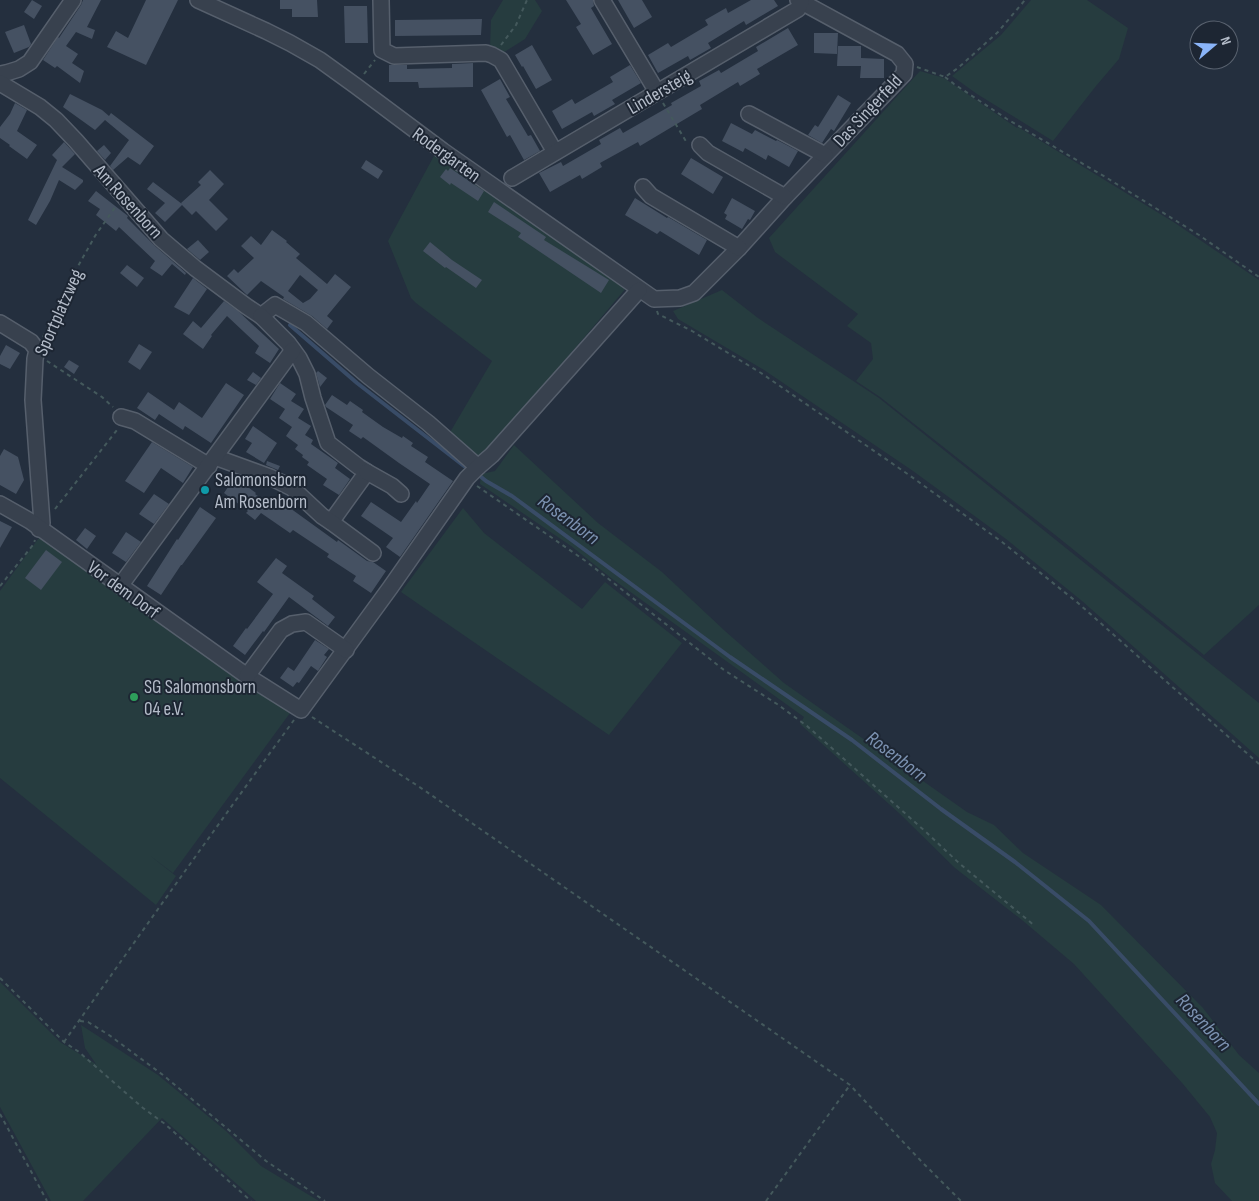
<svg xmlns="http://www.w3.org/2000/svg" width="1259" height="1201" viewBox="0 0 1259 1201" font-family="'Sofia Sans Condensed',sans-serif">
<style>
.green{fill:#263c3f}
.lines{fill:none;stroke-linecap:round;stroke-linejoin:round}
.stream{stroke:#394c67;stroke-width:4}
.building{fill:#455162;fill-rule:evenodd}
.minor-casing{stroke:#565f6c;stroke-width:18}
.path{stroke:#44595c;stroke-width:2;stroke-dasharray:4 4;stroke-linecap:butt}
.minor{stroke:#38414e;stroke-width:15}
.culture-dot{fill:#0f9aa8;stroke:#1d2633;stroke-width:2}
.leisure-dot{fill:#2e9e5b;stroke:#1d2633;stroke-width:2}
.labels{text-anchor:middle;stroke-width:4;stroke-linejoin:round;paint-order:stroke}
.street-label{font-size:19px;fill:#b4bcc9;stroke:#1d2633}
.poi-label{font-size:19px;fill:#b4bcc9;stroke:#1d2633;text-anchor:start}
.water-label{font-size:20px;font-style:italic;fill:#7c92b1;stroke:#1d2633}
</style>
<rect width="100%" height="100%" fill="#242f3e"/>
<!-- green -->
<g class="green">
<polygon points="503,0 535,0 542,11 525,39 501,54 490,48 491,20"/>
<polygon points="1031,0 1087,0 1128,28 1119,59 1096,86 1053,141 977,94 952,76 1001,35"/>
<polygon points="920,71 944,78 1017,128 1018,127 1175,223 1259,280 1259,605 1204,655 1059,538 880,397 856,381 873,359 871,343 847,326 858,314 775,252 769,238"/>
<polygon points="435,154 627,287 483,457 477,458 449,434 492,361 416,303 411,298 388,241"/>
<polygon points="722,290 758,318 879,398 1259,703 1259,758 1082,601 1006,539 913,471 764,370 678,319 673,311"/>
<polygon points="514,445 598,523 662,572 725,631 784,683 967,812 994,825 1023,853 1101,905 1203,1008 1239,1055 1259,1073 1259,1201 1232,1201 1215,1183 1211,1164 1215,1150 1217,1133 1210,1117 1183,1084 1135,1031 1074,964 1022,920 955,868 899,813 800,724 804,717 611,578 571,546 480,484 481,474 495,471"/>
<polygon points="463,508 484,533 582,609 605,582 682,643 609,735 401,592"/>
<polygon points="41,535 290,713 173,873 149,855 176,876 156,905 0,778 0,591"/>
<polygon points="0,982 60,1042 96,1064 85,1048 81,1025 158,1075 226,1131 261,1166 319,1201 256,1201 162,1118 83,1201 51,1201 0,1107"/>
</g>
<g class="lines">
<!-- stream -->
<g class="stream">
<polyline points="290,325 357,383 464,466"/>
<polyline points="480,476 486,481 512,496 730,657 852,740 941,809 1015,862 1089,921 1259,1104"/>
</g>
</g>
<!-- building -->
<g class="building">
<polygon points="32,0 42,6 34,19 24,12"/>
<polygon points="83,0 101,0 87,27 95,30 92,39 76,32 66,46 78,54 72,63 84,71 80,83 57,66 55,68 43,60 58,37 59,38 81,5"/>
<polygon points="146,0 178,0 146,65 107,47 116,31 128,38"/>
<polygon points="280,0 317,0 318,17 292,17 292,9 280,9"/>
<polygon points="566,0 593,0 594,6 591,8 612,44 593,55 576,27 581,24"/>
<polygon points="618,0 642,0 652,17 634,28"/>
<polygon points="751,0 774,0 778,6 746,25 744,21 708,43 711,48 690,60 688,56 658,73 648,55 668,43 671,47 708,25 705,20 726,8 728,13"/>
<polygon points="344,6 367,6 368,43 345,43"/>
<polygon points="482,19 481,35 395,36 395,20"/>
<polygon points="24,25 31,44 29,47 14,53 5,32"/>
<polygon points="788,28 798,45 757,69 760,74 740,86 738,82 700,105 702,109 640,146 638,142 600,163 602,167 582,179 580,175 550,192 539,173 561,162 563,166 601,144 599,140 620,128 623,133 672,105 671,103 701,86 699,81 719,70 721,73 758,51 756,47"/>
<polygon points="814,33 838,33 837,54 814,53"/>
<polygon points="532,45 552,80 536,89 523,66 522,67 515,55"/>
<polygon points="838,46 861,46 861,58 884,59 884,78 860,78 861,66 837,66"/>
<polygon points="473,63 473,87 419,88 418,82 389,82 389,65 407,65 407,69 452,68 452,64"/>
<polygon points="630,65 641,83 612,100 615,104 594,116 592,112 562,129 552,111 572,99 575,104 613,82 610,77"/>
<polygon points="500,79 510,97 506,99 528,136 531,135 540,151 524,160 510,135 507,137 481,90"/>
<polygon points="70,94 102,110 109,116 111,113 154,146 140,165 128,157 113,170 110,166 129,140 105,120 95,130 63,107"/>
<polygon points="838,95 851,103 834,131 831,129 822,143 808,135 815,125 818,127"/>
<polygon points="15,103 27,110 17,131 37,145 27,159 9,146 10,145 0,138 0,127 10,114"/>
<polygon points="731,123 752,134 755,130 776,141 777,140 798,151 789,167 768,155 766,160 745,148 743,152 722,141"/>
<polygon points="64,142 75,154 62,167 83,180 83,182 75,190 59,180 50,201 36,225 28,220 57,160 52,155"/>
<polygon points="104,145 111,153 105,160 97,151"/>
<polygon points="691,158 723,177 713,194 681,174"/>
<polygon points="366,160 383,171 378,179 361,168"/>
<polygon points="450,168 484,191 478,201 451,183 450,185 440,177 446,169 448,171"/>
<polygon points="210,170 224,184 209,200 228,219 216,231 196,211 192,215 182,205 165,222 155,213 165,203 147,189 153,182 182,204 181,203 201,185 198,182"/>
<polygon points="96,191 128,216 127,218 155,246 186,273 185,275 172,264 162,276 150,268 155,261 119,227 116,231 96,215 100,209 88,201"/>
<polygon points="635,198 667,218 668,217 707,240 699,255 660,231 657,234 625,215"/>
<polygon points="732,198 755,211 750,220 748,219 742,229 725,219 727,215 724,213"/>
<polygon points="494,202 546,237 544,240 609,280 601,293 518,237 521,233 488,212"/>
<path d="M272 230 287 241 286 242 300 254 296 258 327 284 335 274 351 287 327 316 333 321 327 329 312 316 283 299 284 297 261 281 247 295 227 276 234 269 238 273 254 258 241 246 251 236 261 245ZM300 275 318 290 310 299 303 303 288 291Z"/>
<polygon points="198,240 209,252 200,260 187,249"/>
<polygon points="430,242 452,260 482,280 476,288 446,267 445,268 423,251"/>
<polygon points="127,265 144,278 137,287 120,273"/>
<polygon points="193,278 207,289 189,315 174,307"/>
<polygon points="224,301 238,311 279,349 270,363 255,353 259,346 227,316 211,335 212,336 203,349 183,334 193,321 201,328"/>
<polygon points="139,344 152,352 140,370 128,362"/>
<polygon points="6,345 20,353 10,369 0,364 0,356"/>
<polygon points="69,360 79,366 74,374 64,367"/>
<polygon points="318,371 327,378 320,387 316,373"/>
<polygon points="253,372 261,378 256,385 247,380"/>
<polygon points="226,383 244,395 211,443 185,426 183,430 159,414 155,420 137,408 148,392 174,410 179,402 202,418"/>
<polygon points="280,383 296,394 291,401 304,409 298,418 311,426 305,435 313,440 311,444 338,463 335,468 350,479 339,495 323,485 327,479 307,465 309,462 302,457 303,455 295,449 298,445 286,436 292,427 279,418 285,409 270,399"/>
<polygon points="332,395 347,405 350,401 363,410 362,412 383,427 402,438 403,436 413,443 411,446 428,457 425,462 453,481 400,557 386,547 393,538 361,516 371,502 401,522 416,501 417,503 430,484 399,463 363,437 361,439 349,431 353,425 326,407 325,405"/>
<polygon points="253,426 277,443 264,463 246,452 252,443 245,439"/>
<polygon points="152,442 193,467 183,483 161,468 144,493 125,481"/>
<polygon points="4,449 18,457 24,480 16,494 0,485 0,456"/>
<polygon points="267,461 280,466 278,470 266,465"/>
<polygon points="236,475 247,482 245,485 256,493 255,494 278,510 283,503 337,542 338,540 367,561 373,562 386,571 371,593 353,581 356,576 327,557 329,554 293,530 290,533 261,513 255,520 246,513 248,511 224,493"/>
<polygon points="154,494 169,504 154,524 139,514"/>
<polygon points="200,507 216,518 182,565 181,565 161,595 147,586 177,539 178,540"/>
<polygon points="0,521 12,527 0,548"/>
<polygon points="85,528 96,536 87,549 76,540"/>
<polygon points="126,532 141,542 126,562 112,553"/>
<polygon points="46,550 62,562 41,590 25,578"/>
<polygon points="276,558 287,566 282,573 314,596 312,599 335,617 328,626 289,597 264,632 263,631 245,655 233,646 246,628 247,629 273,594 257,582"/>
<polygon points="315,640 329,649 324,655 327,657 318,671 311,666 299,683 297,682 293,687 280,678 288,667 294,671"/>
</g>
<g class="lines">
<!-- minor casing -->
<g class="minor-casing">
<g id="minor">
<polyline points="198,0 266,31 290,43 320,60 356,86 443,151 654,299 680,298 694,293 739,248 785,197 904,74 905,64 897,54 798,0"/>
<polyline points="381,0 382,50 394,56 486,53 492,55 501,60 555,152"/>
<polyline points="602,0 657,92"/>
<polyline points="0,74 6,73 19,69 30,62 73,0"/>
<polyline points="0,83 40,107 56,120 76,141 161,239 195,268 246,306 261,316 275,305 306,323 368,376 428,423 478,467"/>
<polyline points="749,114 825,155"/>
<polyline points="700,145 708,153 785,197"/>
<polyline points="512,178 798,9 801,2"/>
<polyline points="643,187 651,196 739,248"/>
<polyline points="261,316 288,343 299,358 307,374 313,398 328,443 359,467 367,472 331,522"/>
<polyline points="0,323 31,342 37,350 35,359 33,400 42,523 39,529"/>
<polyline points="121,417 135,421 209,466"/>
<polyline points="215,457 270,477 292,488 322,516 331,522 373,553"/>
<polyline points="367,472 392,486 401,494"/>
<polyline points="0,504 30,521 247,676 301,710 390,588 467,478 478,467 492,455 639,290"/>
<polyline points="120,586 293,350"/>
<polyline points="247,676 281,630 292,624 306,622 346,650"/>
</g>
</g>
<!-- path -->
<g class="path">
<polyline points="501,45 516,25 527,0"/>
<polyline points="917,67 945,77 958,68 998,32 1025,0"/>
<polyline points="364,74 375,60"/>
<polyline points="945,77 954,84 1007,119 1107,178 1199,235 1259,277"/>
<polyline points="663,103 687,143 688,143"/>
<polyline points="657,311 658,314 692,331 761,373 909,475 1002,542 1078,603 1259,764"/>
<polyline points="43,337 77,268 95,236 116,206"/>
<polyline points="47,361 102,397 113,407"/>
<polyline points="477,486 587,562 724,670 777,704 807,726 926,832 960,864 1035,926"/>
<polyline points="55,509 117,430"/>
<polyline points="0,586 33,545 35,540"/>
<polyline points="312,717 424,790 850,1085 921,1161 961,1201"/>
<polyline points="0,978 64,1042 79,1052 143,1108 165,1124 251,1201"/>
<polyline points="80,1021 88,1022 109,1035 163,1075 266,1161 325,1201"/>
<path d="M64 1042C140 934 216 827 294 720"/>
<polyline points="0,1114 47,1201"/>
<polyline points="766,1201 850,1085"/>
</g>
<!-- minor -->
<use href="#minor" class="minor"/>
</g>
<!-- markers -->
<circle class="culture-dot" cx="205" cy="490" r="5"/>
<circle class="leisure-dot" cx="134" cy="697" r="5"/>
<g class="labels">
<!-- street labels -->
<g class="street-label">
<text transform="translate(659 91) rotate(-30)" y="7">Lindersteig</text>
<text transform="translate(867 110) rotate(-47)" y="7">Das Singerfeld</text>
<text transform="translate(447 154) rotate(36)" y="7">Rodergarten</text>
<text transform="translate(129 201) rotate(48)" y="7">Am Rosenborn</text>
<text transform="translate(58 312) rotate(-66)" y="7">Sportplatzweg</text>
<text transform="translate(124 589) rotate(36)" y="7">Vor dem Dorf</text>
</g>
<!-- poi labels -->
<g class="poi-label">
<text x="215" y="486">Salomonsborn<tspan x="215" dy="22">Am Rosenborn</tspan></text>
<text x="144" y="693">SG Salomonsborn<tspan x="144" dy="22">04 e.V.</tspan></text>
</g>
<!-- water labels -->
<g class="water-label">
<text transform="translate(569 519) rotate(36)" y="7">Rosenborn</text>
<text transform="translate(897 756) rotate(37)" y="7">Rosenborn</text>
<text transform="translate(1204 1022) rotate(47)" y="7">Rosenborn</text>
</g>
</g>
<!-- north arrow -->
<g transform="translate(1214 45) rotate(71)"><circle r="24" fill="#1d2633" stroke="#59626f"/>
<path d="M0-4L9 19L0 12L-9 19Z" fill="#8ab4f8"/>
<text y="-8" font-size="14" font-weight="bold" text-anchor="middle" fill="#b4bcc9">N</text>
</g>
</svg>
